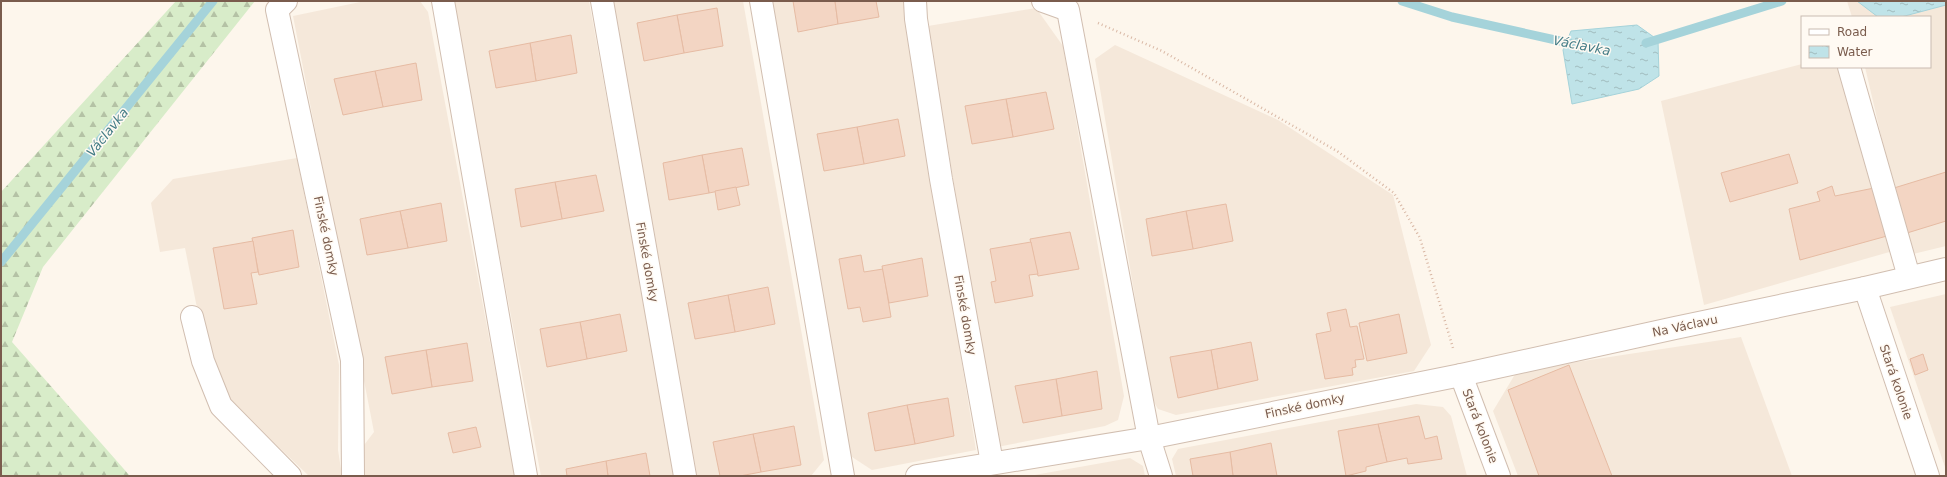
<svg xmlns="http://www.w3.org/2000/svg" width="1947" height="477" viewBox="0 0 1947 477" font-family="'DejaVu Sans',sans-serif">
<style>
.residential{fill:#f5e8da}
.forest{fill:url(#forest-firs)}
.water{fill:url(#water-ripples);stroke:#a5d3da}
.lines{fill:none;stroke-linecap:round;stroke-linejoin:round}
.stream{stroke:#a5d3da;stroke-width:9}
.building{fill:#f3d5c3;stroke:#e6bba3}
.minor-casing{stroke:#d1beb0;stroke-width:24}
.path{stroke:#d9b8a5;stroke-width:2.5;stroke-dasharray:1 3;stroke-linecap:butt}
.minor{stroke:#fff;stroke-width:22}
.labels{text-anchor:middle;stroke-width:3;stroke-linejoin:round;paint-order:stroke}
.street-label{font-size:12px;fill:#7a5c4d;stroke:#fffaf3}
.water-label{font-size:13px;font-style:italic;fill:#437c86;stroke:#fffaf3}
</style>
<defs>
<pattern id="forest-firs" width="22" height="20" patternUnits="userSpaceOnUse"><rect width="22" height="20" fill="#d8ecc9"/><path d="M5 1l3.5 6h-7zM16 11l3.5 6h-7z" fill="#b4c2a5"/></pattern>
<pattern id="water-ripples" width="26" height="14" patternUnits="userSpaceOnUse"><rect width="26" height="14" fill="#bfe3e8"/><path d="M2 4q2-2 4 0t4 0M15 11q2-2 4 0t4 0" fill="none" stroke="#a0bbbe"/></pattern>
</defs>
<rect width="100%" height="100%" fill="#fdf6ec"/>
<!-- residential -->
<g class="residential">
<polygon points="365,1 420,1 428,12 515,476 362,476 358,453 374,432 293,16"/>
<polygon points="452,1 589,1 675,476 541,476"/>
<polygon points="608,1 743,1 824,460 811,476 696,476"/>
<polygon points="768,1 903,1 976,450 872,470 849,455"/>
<polygon points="1847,1 1946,1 1946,246 1909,255 1865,67 1930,67 1930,17 1852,17"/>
<polygon points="1036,8 1063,46 1124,396 1118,420 1105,426 997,447 928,26"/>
<polygon points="1115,45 1278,120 1393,195 1431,345 1414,371 1176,415 1158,409 1152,399 1095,59"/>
<polygon points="1802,64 1802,67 1841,67 1893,251 1704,305 1661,101"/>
<polygon points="297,158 339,365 338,450 342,476 309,476 229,400 208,363 185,248 160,252 151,203 173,179"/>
<polygon points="1946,294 1946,470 1890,307"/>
<polygon points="1741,337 1792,476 1518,476 1493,411 1517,371"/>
<polygon points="1416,404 1443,407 1451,416 1467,476 1176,476 1172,459 1178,449"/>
<polygon points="1130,458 1143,466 1145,476 1029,476"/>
</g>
<!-- forest -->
<polygon class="forest" points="176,1 255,1 43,267 12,342 130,476 1,476 1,192"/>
<!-- water -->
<g class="water">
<polygon points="1857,1 1946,1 1946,5 1901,17 1878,17"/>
<polygon points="1637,25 1658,40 1659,76 1639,89 1572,104 1563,50 1571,31"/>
</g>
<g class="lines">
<!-- stream -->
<g class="stream">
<polyline points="1402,1 1452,17 1578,45"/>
<polyline points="1646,43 1782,1"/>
<polyline points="1,262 213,1"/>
</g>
</g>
<!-- building -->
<g class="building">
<polygon points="793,1 835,1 838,24 798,32"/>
<polygon points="835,1 876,1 879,17 838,24"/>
<polygon points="717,8 723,46 684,53 677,15"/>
<polygon points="677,15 684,53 644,61 637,23"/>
<polygon points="571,35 577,73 536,81 530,43"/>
<polygon points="530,43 536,81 496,88 489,51"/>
<polygon points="416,63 422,100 383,107 375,71"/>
<polygon points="375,71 383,107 343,115 334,79"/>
<polygon points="1046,92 1054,129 1013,137 1006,99"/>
<polygon points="1006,99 1013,137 972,144 965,106"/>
<polygon points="898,119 905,156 864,164 857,127"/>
<polygon points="857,127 864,164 824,171 817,134"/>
<polygon points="742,148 749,185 709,193 702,155"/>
<polygon points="1789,154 1798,183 1730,202 1721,173"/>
<polygon points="702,155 709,193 669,200 663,163"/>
<polygon points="1946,172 1946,221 1907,233 1894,188"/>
<polygon points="596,175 604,211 562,219 555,182"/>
<polygon points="555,182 562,219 521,227 515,189"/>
<polygon points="1832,186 1835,196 1874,188 1887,236 1800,260 1789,209 1820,201 1817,192"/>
<polygon points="736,187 740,205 718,210 715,191"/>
<polygon points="441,203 447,241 408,248 400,211"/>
<polygon points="1226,204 1233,241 1193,249 1186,211"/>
<polygon points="400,211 408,248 367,255 360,219"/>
<polygon points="1186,211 1193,249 1152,256 1146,219"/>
<polygon points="293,230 299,267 259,275 252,238"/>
<polygon points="1070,232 1079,269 1038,276 1030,239"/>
<polygon points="253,241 258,272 251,273 257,304 224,309 213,248"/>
<polygon points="1031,242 1038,274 1029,275 1033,296 995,303 991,282 996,281 990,249"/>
<polygon points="861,255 864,272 883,269 891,317 863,322 860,307 848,309 839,259"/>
<polygon points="922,258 928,296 889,303 882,266"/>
<polygon points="768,287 775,324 735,332 728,295"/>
<polygon points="728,295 735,332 695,339 688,303"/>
<polygon points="1346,309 1350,327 1357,326 1364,359 1355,360 1356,367 1352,368 1353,375 1325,379 1316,334 1331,331 1327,313"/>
<polygon points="620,314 627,351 587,359 580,322"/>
<polygon points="1399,314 1407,353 1367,361 1359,323"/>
<polygon points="580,322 587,359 547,367 540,329"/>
<polygon points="1251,342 1258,380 1218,389 1211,350"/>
<polygon points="467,343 473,381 432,387 426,350"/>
<polygon points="426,350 432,387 392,394 385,357"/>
<polygon points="1211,350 1218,389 1178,398 1170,357"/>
<polygon points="1923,354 1928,370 1915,375 1910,359"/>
<polygon points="1569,365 1612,476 1539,476 1508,390"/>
<polygon points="1097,371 1102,409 1062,416 1056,379"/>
<polygon points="1056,379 1062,416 1023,423 1015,386"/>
<polygon points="948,398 954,436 915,444 907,405"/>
<polygon points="907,405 915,444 875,451 868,413"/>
<polygon points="1419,416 1425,439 1437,436 1442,459 1408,464 1407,458 1387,462 1378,424"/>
<polygon points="1378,424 1387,462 1366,467 1366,471 1346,476 1338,431"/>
<polygon points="794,426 801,465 761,472 753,434"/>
<polygon points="476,427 481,447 453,453 448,433"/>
<polygon points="753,434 761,472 740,476 720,476 713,442"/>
<polygon points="1271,443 1277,476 1233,476 1230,452"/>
<polygon points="1230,452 1233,476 1193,476 1190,459"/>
<polygon points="646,453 650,476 608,476 606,461"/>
<polygon points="606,461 608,476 567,476 566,469"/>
</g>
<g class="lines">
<!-- minor casing -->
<g class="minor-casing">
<g id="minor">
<polyline points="286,1 277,10 352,360 353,476"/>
<polyline points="443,1 526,476"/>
<polyline points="602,1 685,476"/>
<polyline points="761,1 843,476"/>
<polyline points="915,1 916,19 941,179 992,463"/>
<polyline points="1043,1 1068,10 1149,438 1161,476"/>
<polyline points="1849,67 1909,277"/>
<polyline points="1865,288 1928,476"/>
<polyline points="192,317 203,361 221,406 290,476"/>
<polyline points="1461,375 1499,476"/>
<polyline points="917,476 1149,438 1461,375 1675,328 1865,288 1946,269"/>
</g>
</g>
<!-- path -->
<polyline class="path" points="1098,23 1162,51 1337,151 1394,193 1420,238 1453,348"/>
<!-- minor -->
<use href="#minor" class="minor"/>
</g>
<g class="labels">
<!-- street labels -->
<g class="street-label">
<text transform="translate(326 236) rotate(78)" y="4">Finské domky</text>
<text transform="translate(647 262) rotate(80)" y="4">Finské domky</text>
<text transform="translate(965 315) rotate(80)" y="4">Finské domky</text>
<text transform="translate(1685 326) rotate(-12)" y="4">Na Václavu</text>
<text transform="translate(1896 382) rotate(71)" y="4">Stará kolonie</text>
<text transform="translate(1305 406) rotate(-12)" y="4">Finské domky</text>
<text transform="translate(1480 426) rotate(69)" y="4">Stará kolonie</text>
</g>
<!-- water labels -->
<g class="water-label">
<text transform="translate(1582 45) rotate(11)" y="5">Václavka</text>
<text transform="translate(107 132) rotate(-51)" y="5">Václavka</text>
</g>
</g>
<!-- border -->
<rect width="1947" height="477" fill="none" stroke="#7a5c4d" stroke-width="4"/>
<!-- legend -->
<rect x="1801" y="16" width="130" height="52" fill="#fffaf3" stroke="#cabbb1"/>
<rect x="1809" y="29" width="20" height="6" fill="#ffffff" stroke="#cabbb1"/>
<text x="1837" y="36" font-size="12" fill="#7a5c4d">Road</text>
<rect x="1809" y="46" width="20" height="12" fill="url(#water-ripples)" stroke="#cabbb1"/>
<text x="1837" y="56" font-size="12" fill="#7a5c4d">Water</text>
</svg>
